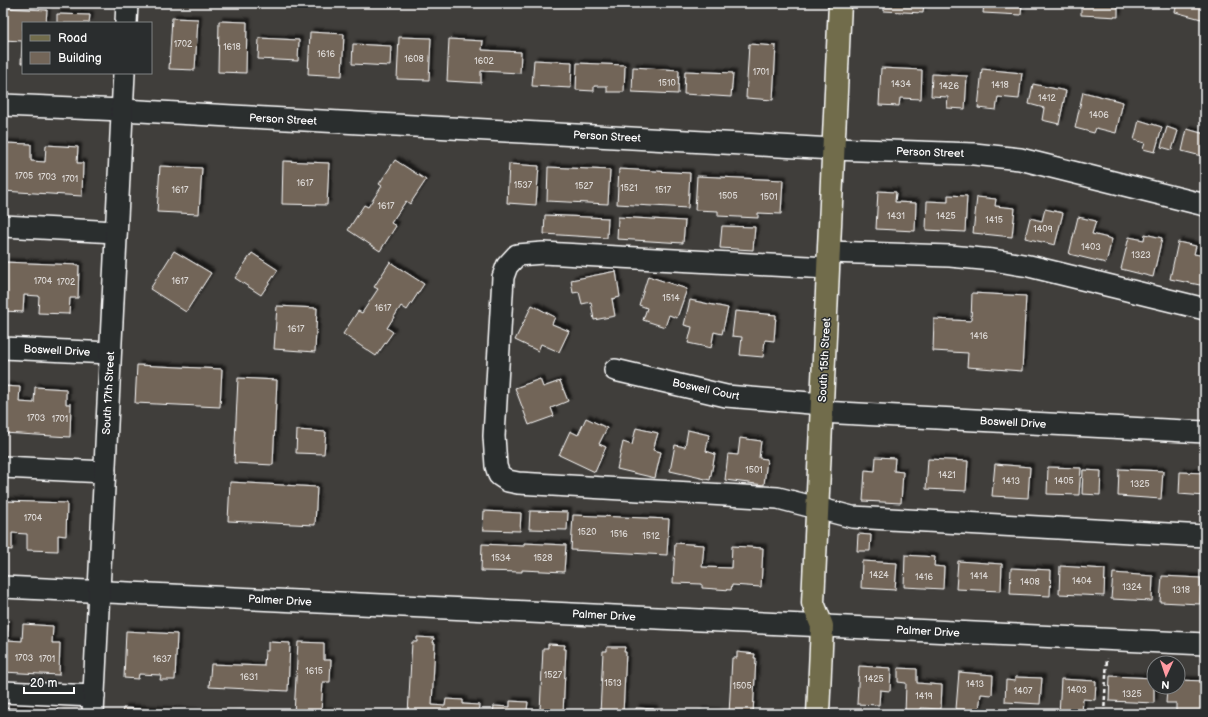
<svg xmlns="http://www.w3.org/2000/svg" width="1208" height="717" viewBox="0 0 1208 717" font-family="'Balsamiq Sans',sans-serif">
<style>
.building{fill:#726558;stroke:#fff;filter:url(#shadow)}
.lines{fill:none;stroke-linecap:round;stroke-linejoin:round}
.minor-casing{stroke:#fff;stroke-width:24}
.major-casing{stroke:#fff;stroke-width:25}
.path{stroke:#fff;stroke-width:2.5;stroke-dasharray:4 3;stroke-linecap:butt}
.minor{stroke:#2a2d2e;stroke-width:21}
.major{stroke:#716c4b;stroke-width:22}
.labels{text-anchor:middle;stroke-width:3;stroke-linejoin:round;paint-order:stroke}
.number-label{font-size:9px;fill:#dcd8d5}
.street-label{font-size:11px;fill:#fff;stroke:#2a2d2e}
</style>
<defs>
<filter id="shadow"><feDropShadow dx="3.5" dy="-3.5" stdDeviation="1" flood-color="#0009"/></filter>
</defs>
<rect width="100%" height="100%" fill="#403e3b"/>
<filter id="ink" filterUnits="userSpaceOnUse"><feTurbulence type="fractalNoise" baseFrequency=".025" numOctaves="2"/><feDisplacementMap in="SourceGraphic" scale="8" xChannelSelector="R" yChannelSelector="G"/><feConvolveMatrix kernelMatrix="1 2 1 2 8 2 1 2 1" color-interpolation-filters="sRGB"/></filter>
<g filter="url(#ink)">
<!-- building -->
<g class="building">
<polygon points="884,3 924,3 923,13 884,11"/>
<polygon points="984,3 1022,3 1021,15 983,13"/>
<polygon points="1081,3 1118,3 1118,17 1081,15"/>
<polygon points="1127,3 1168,3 1168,6"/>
<polygon points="1177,3 1205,3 1205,20 1175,12"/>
<polygon points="3,8 47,10 46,23 23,23 23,63 21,63 22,41 3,40"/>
<polygon points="57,14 90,15 89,23 57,23"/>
<polygon points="172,18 198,19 195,70 169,69"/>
<polygon points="219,21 247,22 246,73 218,72"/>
<polygon points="310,32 344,34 342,76 308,74"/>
<polygon points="399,37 431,38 429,80 397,79"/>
<polygon points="259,38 299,40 298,61 258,59"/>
<polygon points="449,39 483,41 482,50 521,52 520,73 481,71 481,83 447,81"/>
<polygon points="353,44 391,46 390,66 352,64"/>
<polygon points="749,44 776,46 773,100 746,98"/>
<polygon points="534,60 572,62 571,88 532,86"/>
<polygon points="577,63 625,65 624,92 607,92 607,86 594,86 594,91 576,90"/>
<polygon points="633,67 679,70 678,94 632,92"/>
<polygon points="881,68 922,70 921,99 900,98 899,106 879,105"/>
<polygon points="982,69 1022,73 1019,99 998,97 996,110 978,108"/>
<polygon points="685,71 733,73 731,97 684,94"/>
<polygon points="932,74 967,76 965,109 947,108 948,97 931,96"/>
<polygon points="1033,84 1066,91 1059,124 1042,120 1044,108 1029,104"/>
<polygon points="1083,92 1123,102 1116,133 1096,128 1094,133 1075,128"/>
<polygon points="1139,120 1162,127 1155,152 1143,149 1145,143 1134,140"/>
<polygon points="1167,127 1178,131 1172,150 1161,147"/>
<polygon points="1187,129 1205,134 1205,157 1182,151"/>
<polygon points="3,143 31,144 31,161 45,162 46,145 78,147 77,163 83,163 82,196 3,191"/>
<polygon points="395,160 426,180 410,204 406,201 391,223 396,226 380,251 348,230 364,205 368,207 382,186 379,184"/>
<polygon points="283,161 329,163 327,205 282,204"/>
<polygon points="509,164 539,166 536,205 507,203"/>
<polygon points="160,166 202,168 199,214 157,212"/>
<polygon points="548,167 610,170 608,204 547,201"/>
<polygon points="619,169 690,173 688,208 617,204"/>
<polygon points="697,176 783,180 781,214 758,213 758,218 718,216 718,211 695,210"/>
<polygon points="878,191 896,192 895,202 916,203 915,231 876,229"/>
<polygon points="948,195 967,196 965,232 926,230 927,201 948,202"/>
<polygon points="977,197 996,199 995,206 1015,208 1012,237 973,233"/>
<polygon points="1045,209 1063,213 1055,245 1025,238 1030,218 1042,221"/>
<polygon points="545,215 608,218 607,238 544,234"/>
<polygon points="618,217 685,221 683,243 617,239"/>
<polygon points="1078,217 1096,221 1092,234 1112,239 1106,263 1069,254"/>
<polygon points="722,226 755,227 753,250 720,248"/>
<polygon points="1145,234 1162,238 1153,277 1121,269 1129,237 1144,240"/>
<polygon points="1178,242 1196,246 1194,254 1205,256 1205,286 1170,279"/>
<polygon points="174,251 211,273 186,312 150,289"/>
<polygon points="252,253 278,270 261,295 235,278"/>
<polygon points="3,262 79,265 78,298 70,298 69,314 38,313 39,296 24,295 23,312 3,311"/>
<polygon points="390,262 424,284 407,310 401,306 387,328 393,332 376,356 343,334 358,311 362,313 378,289 374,287"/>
<polygon points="616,271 620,297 612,299 615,316 594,320 591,302 582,304 579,292 573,293 571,280"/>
<polygon points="648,276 687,289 677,318 669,315 665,327 643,320 647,308 639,305"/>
<polygon points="972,293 1026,296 1022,371 967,367 968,353 933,351 934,319 971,321"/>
<polygon points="690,300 728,308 722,334 714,332 711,348 688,343 692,327 684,325"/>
<polygon points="532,305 555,317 552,324 569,331 559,352 541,344 538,351 515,340"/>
<polygon points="277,306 317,308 315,352 274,349"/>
<polygon points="735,311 776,315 774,341 765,340 763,357 740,355 742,337 732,336"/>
<polygon points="137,365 222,369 220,407 135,403"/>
<polygon points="238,378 277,380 273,465 234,463"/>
<polygon points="540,379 543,387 560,381 568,401 551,408 554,416 529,425 515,388"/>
<polygon points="3,386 20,387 19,402 34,403 35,387 66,389 66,404 71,404 70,437 3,433"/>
<polygon points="586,418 607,428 599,444 606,447 595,472 559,455 570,431 578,435"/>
<polygon points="636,428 658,433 653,450 661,452 655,478 617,469 623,442 632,445"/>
<polygon points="297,430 326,432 324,454 296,453"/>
<polygon points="688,430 709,435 706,451 715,454 710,480 670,471 675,445 685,447"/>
<polygon points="740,438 761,441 759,458 767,459 764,485 725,480 728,454 738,455"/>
<polygon points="876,457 895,458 894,471 903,472 901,503 863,501 865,470 875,471"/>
<polygon points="928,459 968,461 966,491 926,489"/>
<polygon points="995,464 1030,467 1028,498 992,496"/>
<polygon points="1048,467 1081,468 1079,495 1047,494"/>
<polygon points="1119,469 1163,471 1161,499 1118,496"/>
<polygon points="1083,470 1101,471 1100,495 1082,494"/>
<polygon points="1180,472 1205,473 1205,496 1179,494"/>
<polygon points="230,482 317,487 315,525 228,521"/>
<polygon points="3,501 67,503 66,536 58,535 58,551 27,550 27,534 12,533 12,550 3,549"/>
<polygon points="484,511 521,513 520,531 483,530"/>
<polygon points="530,511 568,512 567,530 529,529"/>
<polygon points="573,515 669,519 667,555 571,550"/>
<polygon points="858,534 871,535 870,551 857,551"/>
<polygon points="524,543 566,545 564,572 522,570 522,572 481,571 482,544 524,546"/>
<polygon points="675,543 704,545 702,567 731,568 732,546 763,548 761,587 732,585 731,590 702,588 702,584 673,583"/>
<polygon points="905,555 935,557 934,566 944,567 943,589 904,587"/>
<polygon points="862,561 897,563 895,590 861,588"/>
<polygon points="958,561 1002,564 1001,591 956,589"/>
<polygon points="1060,566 1105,569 1104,596 1059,594"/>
<polygon points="1011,568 1051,570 1050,596 1010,594"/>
<polygon points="1113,573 1153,576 1152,601 1111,599"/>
<polygon points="1162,576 1201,578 1200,604 1160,602"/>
<polygon points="3,623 8,624 7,640 22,641 23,624 53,626 52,643 60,643 59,675 3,672"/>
<polygon points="126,631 177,634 175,680 160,680 161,675 139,674 138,679 124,678"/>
<polygon points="417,637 434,638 433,643 435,643 432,705 445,706 446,699 463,700 463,704 479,705 478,714 408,714 412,642 417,642"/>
<polygon points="268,642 290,643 288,691 209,687 211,664 264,666 265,651 268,651"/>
<polygon points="298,642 324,643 324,660 331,660 330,682 323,682 321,711 329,711 329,714 294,714"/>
<polygon points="548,644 565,645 564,649 566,649 563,714 493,714 494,706 510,707 510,701 528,702 527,710 540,711 543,648 548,648"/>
<polygon points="607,647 625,647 624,652 626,652 623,714 600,714 603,651 607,651"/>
<polygon points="737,652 755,654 754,658 756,658 753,714 729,714 732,658 737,658"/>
<polygon points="859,666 891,668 890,691 880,690 879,705 857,704"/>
<polygon points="898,668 917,669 917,683 942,685 941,709 921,708 921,714 905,714 906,683 898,682"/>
<polygon points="959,672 993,675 992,695 981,694 979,710 956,709"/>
<polygon points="1110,676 1154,678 1154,703 1109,701"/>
<polygon points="1015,677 1042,678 1040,704 1005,702 1006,680 1015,681"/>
<polygon points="1061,679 1096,681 1095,700 1083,699 1082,714 1059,714"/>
<polygon points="1178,680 1205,681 1203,714 1176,714 1176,703 1166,703 1167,687 1178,687"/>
<polygon points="3,708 58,710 58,714 3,714"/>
<polygon points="123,708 233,714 122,714"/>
<polygon points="636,708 654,709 654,714 659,714 636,714"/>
<polygon points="699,711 717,712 717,714 699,714"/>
</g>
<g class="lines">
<!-- minor casing -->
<g class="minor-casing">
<g id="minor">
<polyline points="126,23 127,3"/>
<polyline points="3,105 122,110 833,149 974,154 1020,159 1205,205"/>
<polyline points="3,226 116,232"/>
<polyline points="829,252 950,256 993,260 1029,266 1205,309"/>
<polyline points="828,268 543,253 517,255 507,266 503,277 494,436 496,466 499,475 508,481 518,483 778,498 852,517 1205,536"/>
<polyline points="3,348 110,353"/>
<polyline points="615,370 726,396 822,404"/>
<polyline points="821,412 1205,432"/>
<polyline points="3,467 105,472"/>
<polyline points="3,587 1205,644"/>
<polyline points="3,692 94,696"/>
<polyline points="93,714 124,73"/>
</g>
</g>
<!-- major casing -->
<g class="major-casing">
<polyline id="major" points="818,714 822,626 813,603 840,3"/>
</g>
<!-- path -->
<polyline class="path" points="1104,714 1107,658"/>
<!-- minor -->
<use href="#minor" class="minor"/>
<!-- major -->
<use href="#major" class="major"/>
</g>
</g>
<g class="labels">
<!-- number labels -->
<g class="number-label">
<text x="183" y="47">1702</text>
<text x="232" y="50">1618</text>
<text x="326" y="57">1616</text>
<text x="414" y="62">1608</text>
<text x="484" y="64">1602</text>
<text x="761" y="75">1701</text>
<text x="667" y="86">1510</text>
<text x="901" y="87">1434</text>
<text x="1000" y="88">1418</text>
<text x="949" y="89">1426</text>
<text x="1047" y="101">1412</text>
<text x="1099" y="118">1406</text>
<text x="24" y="179">1705</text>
<text x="47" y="180">1703</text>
<text x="70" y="182">1701</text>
<text x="305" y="186">1617</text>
<text x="523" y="188">1537</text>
<text x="584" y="189">1527</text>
<text x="629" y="191">1521</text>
<text x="180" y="193">1617</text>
<text x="663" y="193">1517</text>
<text x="728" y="199">1505</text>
<text x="769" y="200">1501</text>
<text x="386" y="209">1617</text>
<text x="896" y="219">1431</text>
<text x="946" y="219">1425</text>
<text x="994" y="223">1415</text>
<text x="1043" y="232">1409</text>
<text x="1091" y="250">1403</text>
<text x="1141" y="258">1323</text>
<text x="43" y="284">1704</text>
<text x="180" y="284">1617</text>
<text x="66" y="285">1702</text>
<text x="671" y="301">1514</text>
<text x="383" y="311">1617</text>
<text x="296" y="332">1617</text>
<text x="979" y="339">1416</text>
<text x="36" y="421">1703</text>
<text x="60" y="422">1701</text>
<text x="754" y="473">1501</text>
<text x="947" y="478">1421</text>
<text x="1011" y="484">1413</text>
<text x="1064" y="484">1405</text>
<text x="1140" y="487">1325</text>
<text x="33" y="521">1704</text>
<text x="587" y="535">1520</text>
<text x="619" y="537">1516</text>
<text x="651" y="539">1512</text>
<text x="501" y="561">1534</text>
<text x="543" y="561">1528</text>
<text x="879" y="578">1424</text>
<text x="979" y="579">1414</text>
<text x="924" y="580">1416</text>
<text x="1082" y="584">1404</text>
<text x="1030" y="585">1408</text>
<text x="1132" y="590">1324</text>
<text x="1181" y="593">1318</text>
<text x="24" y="661">1703</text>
<text x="47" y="662">1701</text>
<text x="162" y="662">1637</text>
<text x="314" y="674">1615</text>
<text x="553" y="678">1527</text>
<text x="249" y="680">1631</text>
<text x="874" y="682">1425</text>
<text x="613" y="686">1513</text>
<text x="975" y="687">1413</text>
<text x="742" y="689">1505</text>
<text x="1077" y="693">1403</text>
<text x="1023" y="694">1407</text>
<text x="1132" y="697">1325</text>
<text x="924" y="699">1419</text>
</g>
<!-- street labels -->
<g class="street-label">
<text transform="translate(283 119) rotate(3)" y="4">Person Street</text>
<text transform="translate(607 136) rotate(3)" y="4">Person Street</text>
<text transform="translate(930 152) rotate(2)" y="4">Person Street</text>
<text transform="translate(57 350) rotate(3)" y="4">Boswell Drive</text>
<text transform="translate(824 360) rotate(-87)" y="4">South 15th Street</text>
<text transform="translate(706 389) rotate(12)" y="4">Boswell Court</text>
<text transform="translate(108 393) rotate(-87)" y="4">South 17th Street</text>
<text transform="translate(1013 422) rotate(3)" y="4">Boswell Drive</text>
<text transform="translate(280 600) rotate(3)" y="4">Palmer Drive</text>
<text transform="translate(604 615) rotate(3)" y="4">Palmer Drive</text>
<text transform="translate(928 631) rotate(3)" y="4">Palmer Drive</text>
</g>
</g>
<!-- margin -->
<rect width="1208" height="717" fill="none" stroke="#2a2d2e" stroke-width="16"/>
<rect x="8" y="8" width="1192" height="701" fill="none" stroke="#fff" stroke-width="1.5" filter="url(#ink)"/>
<!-- legend -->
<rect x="22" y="22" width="130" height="52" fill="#2a2d2e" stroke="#7f8182"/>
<rect x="30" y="35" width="20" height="6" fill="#716c4b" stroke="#7f8182"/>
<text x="58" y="42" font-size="12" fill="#ffffff">Road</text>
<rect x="30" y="52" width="20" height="12" fill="#726558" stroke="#7f8182"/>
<text x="58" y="62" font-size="12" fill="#ffffff">Building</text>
<!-- north arrow -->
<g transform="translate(1166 675) rotate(183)"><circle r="19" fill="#2a2d2e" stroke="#7f8182"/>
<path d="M0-3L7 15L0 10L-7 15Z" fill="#ff9aa2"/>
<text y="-6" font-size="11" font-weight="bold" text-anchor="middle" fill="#ffffff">N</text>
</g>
<!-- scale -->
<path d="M24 687v6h50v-6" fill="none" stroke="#ffffff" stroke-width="2"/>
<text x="30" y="687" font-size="12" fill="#ffffff" stroke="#2a2d2e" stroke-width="3" paint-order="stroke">20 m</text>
</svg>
